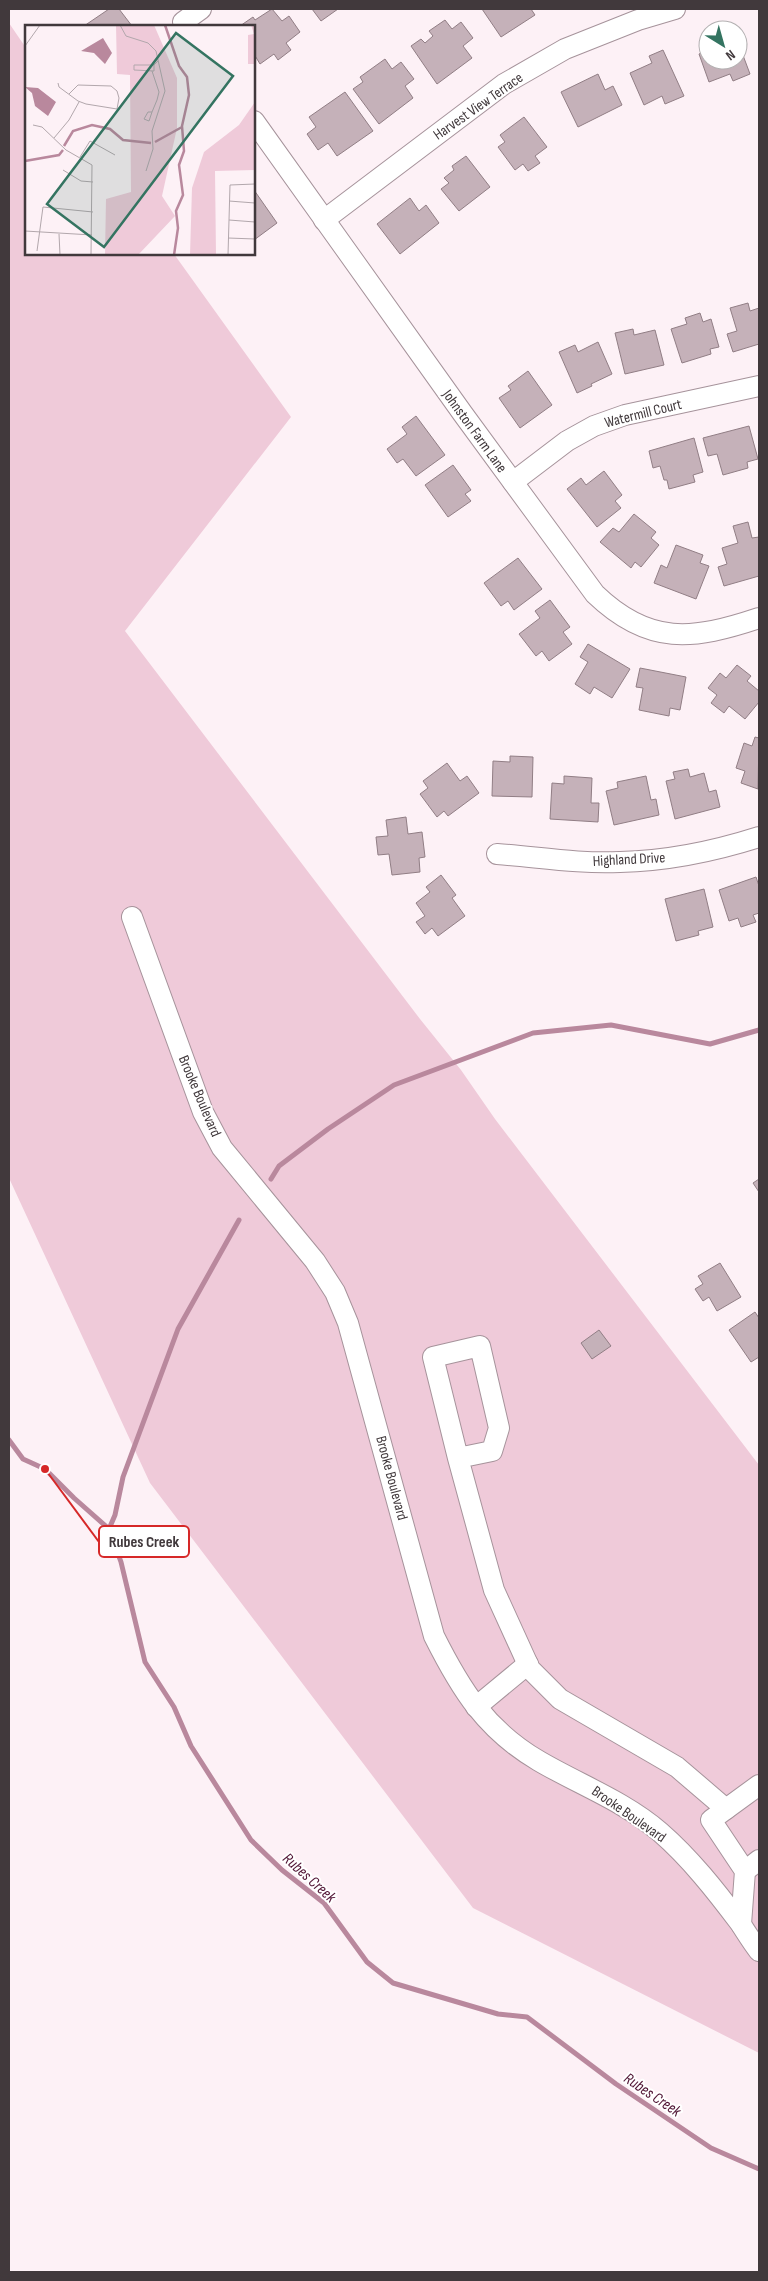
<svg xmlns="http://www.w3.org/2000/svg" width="768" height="2281" viewBox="0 0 768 2281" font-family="'Sofia Sans Condensed',sans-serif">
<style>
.green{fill:#efcad9}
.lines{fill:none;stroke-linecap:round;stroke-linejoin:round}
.stream{stroke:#b9889d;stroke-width:5}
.building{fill:#c5b1b9;stroke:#917e85}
.minor-casing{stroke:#a6939b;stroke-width:22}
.minor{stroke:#fff;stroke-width:20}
.labels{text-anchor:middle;stroke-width:4;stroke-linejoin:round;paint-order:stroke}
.street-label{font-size:15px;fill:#41393c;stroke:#fff}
.water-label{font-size:16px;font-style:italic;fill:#4f1333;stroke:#fff}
.inset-river{fill:none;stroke:#b9889d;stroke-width:2.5}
.inset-road{fill:none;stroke:#b2a7ac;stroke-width:1}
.view{fill:#347461;fill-opacity:0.15;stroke:#347461;stroke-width:2.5}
.inset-edge{fill:none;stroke:#41393c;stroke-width:2.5}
.leader{fill:none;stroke:#d62828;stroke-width:2}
.callout-dot{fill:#d62828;stroke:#fff;stroke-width:2}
.callout{fill:#fff;stroke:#d62828;stroke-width:2}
.callout-label{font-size:16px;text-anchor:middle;font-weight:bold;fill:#41393c}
</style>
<rect width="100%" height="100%" fill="#fdf1f6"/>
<!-- green -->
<polygon class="green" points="9,23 26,48 26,254 174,254 291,417 125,631 420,1019 461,1070 495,1119 759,1465 759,2053 473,1908 150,1483 9,1178"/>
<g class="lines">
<!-- stream -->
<g class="stream">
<polyline points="271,1179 279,1166 328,1129 394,1085 533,1033 611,1025 710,1044 759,1030"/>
<polyline points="9,1440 23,1459 45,1469 74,1498 109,1529 121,1562 145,1662 174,1707 191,1746 251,1840 282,1870 324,1903 367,1962 393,1983 498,2014 527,2017 616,2084 711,2148 759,2169"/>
<polyline points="109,1529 115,1515 123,1477 178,1329 239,1220"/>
</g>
</g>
<!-- building -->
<g class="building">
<polygon points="109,9 119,9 132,26 84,26"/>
<polygon points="272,9 282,21 289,16 300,32 286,43 291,50 278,60 274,54 260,64 254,54 254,26 240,26 253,17 255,20"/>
<polygon points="312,9 338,9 321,21"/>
<polygon points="482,9 531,9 535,15 501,37"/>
<polygon points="445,20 452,29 461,22 473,38 463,46 472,58 437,84 411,46 421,39 425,43 433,36 429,31"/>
<polygon points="738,42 750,74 733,81 730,74 709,82 699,54 708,50 708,60 738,60"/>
<polygon points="663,50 684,96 665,104 662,96 644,105 630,73 652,63 649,56"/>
<polygon points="385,59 392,69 401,62 414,79 405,86 413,98 379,124 353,89 363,82 360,77"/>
<polygon points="598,74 605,90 613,86 622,105 578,127 561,92"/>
<polygon points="345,92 373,131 337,156 328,143 318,150 307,134 316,127 309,117"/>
<polygon points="524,117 547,147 535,156 540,163 528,171 523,164 515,170 498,147 505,142 500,135"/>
<polygon points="466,156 490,187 459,211 441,189 449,183 444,178 454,170 452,166"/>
<polygon points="254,190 277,223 254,240"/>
<polygon points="410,198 419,211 426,205 439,223 400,254 377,224"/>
<polygon points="748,303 750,311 759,308 759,344 733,352 727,334 737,331 730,308"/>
<polygon points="700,313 703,322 711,319 719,347 710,349 711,354 682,363 671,329 687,324 685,318"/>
<polygon points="633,329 634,335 655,330 664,365 625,374 615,333"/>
<polygon points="598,342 612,374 591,384 592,386 577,393 559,352 575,345 578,352"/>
<polygon points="528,371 552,405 520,428 499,398 511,390 508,386"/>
<polygon points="416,416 445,455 416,476 403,459 397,463 387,449 407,434 402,427"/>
<polygon points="749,426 758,459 747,462 748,468 723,475 717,454 708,456 703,438"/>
<polygon points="694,438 703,472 693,475 695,482 669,489 667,480 664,480 660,466 653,468 649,451"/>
<polygon points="453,465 471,490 465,494 471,501 448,517 425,485"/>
<polygon points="604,471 622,495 615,501 621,508 597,527 567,489 581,478 586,485"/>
<polygon points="634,514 656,532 651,538 659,545 641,567 635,562 631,568 600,542 613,528 619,532"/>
<polygon points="748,522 752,538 759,537 759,576 724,586 718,567 727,564 722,548 738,543 733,526"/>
<polygon points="676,545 703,555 700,563 709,566 696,599 654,583 661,565 667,568"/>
<polygon points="518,558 542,589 514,610 508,601 501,606 484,583"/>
<polygon points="550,600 570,627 563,632 572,644 549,661 542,651 536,656 519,634 540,618 535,611"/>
<polygon points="588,644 630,669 612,698 594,687 590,694 575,684 588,662 580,657"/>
<polygon points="737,665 751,676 747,681 759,691 759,702 745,719 729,706 724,713 711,703 717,695 708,688 720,673 726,678"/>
<polygon points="640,668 686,677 680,710 670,708 669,716 639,710 643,688 636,687"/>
<polygon points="755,737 759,738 758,789 741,783 745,771 736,768 744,743 752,746"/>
<polygon points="510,756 533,757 532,797 492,796 493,761 510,762"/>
<polygon points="447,763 460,781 467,776 479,793 448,816 444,811 437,817 420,794 428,788 423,781"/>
<polygon points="688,769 690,777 704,773 709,792 716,790 720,807 675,819 666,781 675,779 673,772"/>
<polygon points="564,776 592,778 591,803 599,803 598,822 550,819 552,783 564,784"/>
<polygon points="646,776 651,800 656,799 659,815 614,825 606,791 618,788 617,782"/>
<polygon points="406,817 408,834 422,832 425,857 419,858 420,872 392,875 389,854 378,855 376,837 388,836 386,820"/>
<polygon points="441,875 456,895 452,898 465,916 438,936 432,928 425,934 416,922 425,916 416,903 430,892 426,887"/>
<polygon points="756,877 759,886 759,913 753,915 756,922 741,927 738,918 729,921 719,890"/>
<polygon points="704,889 713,927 698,931 699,935 676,941 665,899"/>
<polygon points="759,1179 759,1192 753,1183"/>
<polygon points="720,1263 741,1297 717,1311 709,1297 703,1301 695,1289 703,1284 698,1276"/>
<polygon points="755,1312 759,1318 759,1357 751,1362 729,1330"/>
<polygon points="599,1330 611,1346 592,1359 581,1343"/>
</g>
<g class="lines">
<!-- minor casing -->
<g class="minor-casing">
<g id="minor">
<polyline points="183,22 201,9"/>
<path d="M254 121 463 414 595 594C649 646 693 640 759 618"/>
<polyline points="324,220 504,84 565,49 638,20 675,9"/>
<polyline points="513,482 567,441 594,426 625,415 759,386"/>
<path d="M497 854C538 857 579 864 620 862 666 861 715 851 759 837"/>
<path d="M132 917 203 1112 222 1148 315 1261 335 1292 348 1323 434 1636C461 1690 486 1730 539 1761 580 1785 624 1801 660 1832 690 1858 716 1891 740 1923 746 1932 752 1942 759 1951"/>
<polyline points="458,1458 492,1451 499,1428 480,1346 433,1357 458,1458 494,1590 530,1669 560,1699 677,1767 726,1809"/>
<polyline points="476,1707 528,1664"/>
<polyline points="745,1871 759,1860"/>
<polyline points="741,1924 745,1871 711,1820 759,1785"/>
</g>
</g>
<!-- minor -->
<use href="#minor" class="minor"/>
</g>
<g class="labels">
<!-- street labels -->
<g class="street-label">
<text transform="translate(478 106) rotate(-35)" y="5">Harvest View Terrace</text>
<text transform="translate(643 413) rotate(-14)" y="5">Watermill Court</text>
<text transform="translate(475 431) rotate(54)" y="5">Johnston Farm Lane</text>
<text transform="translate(629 859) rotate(-3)" y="5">Highland Drive</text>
<text transform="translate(200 1096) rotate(67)" y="5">Brooke Boulevard</text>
<text transform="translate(392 1478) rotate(75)" y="5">Brooke Boulevard</text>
<text transform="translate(629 1814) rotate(35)" y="5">Brooke Boulevard</text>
</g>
<!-- water labels -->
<g class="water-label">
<text transform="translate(310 1877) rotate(42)" y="6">Rubes Creek</text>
<text transform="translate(653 2094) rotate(34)" y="6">Rubes Creek</text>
</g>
</g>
<!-- overview -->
<g transform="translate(25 25)">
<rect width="230" height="230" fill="#fdf1f6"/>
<path d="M91 0H129L152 53V103L137 171 150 191 113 230H80L81 174 106 167 105 50 92 49ZM226 0H230V46V39H223V10L229 9ZM230 77V145L190 146 191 230H165L167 163 179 127 214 100Z" fill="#efcad9"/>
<path d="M78 13 87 28 80 39 69 28 56 26ZM0 62 13 63 31 77 23 91 10 81 7 68Z" fill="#b9889d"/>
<path class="inset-river" d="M140 0 154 41 162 52 164 70 157 101 159 126 154 140 158 170 151 186 153 203 149 230M130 117 157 102M39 121 48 106 67 100 85 104 98 115 126 118M0 136 34 130 38 125"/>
<path class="inset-road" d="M95 0 101 11 123 18 131 26 140 66 127 106 128 124 121 146M0 21 15 0M129 40V46L109 45V40H129L133 36M127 46 134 67 132 75 127 87 124 96 119 94 123 87H127M33 58 34 62 53 76 61 79 92 84 94 73 92 66 86 61 53 60 44 69M8 100 17 102 41 125 67 140 66 230M29 113 44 95 54 77M55 132 65 116 90 130M38 145 56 156 68 157M204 176 230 178M204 195 230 197M0 206 67 210M34 209 35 230M203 213 230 214M12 226 18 182 68 187M203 230 205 160 230 159"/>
<path class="view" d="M151 8 208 51 79 222 22 179Z"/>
<rect width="230" height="230" class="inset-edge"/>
</g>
<!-- callouts -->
<path class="leader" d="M45 1469L99 1542"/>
<circle class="callout-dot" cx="45" cy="1469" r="5"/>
<rect class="callout" x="99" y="1526" width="90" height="31" rx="5"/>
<g class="callout-label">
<text x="144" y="1547">Rubes Creek</text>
</g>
<!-- border -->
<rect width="768" height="2281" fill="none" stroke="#41393c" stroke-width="20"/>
<!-- north arrow -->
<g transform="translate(723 45) rotate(143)"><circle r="24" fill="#ffffff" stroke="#b3b0b1"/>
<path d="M0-4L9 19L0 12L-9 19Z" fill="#347461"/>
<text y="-8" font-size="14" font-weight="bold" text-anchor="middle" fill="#41393c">N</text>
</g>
</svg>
